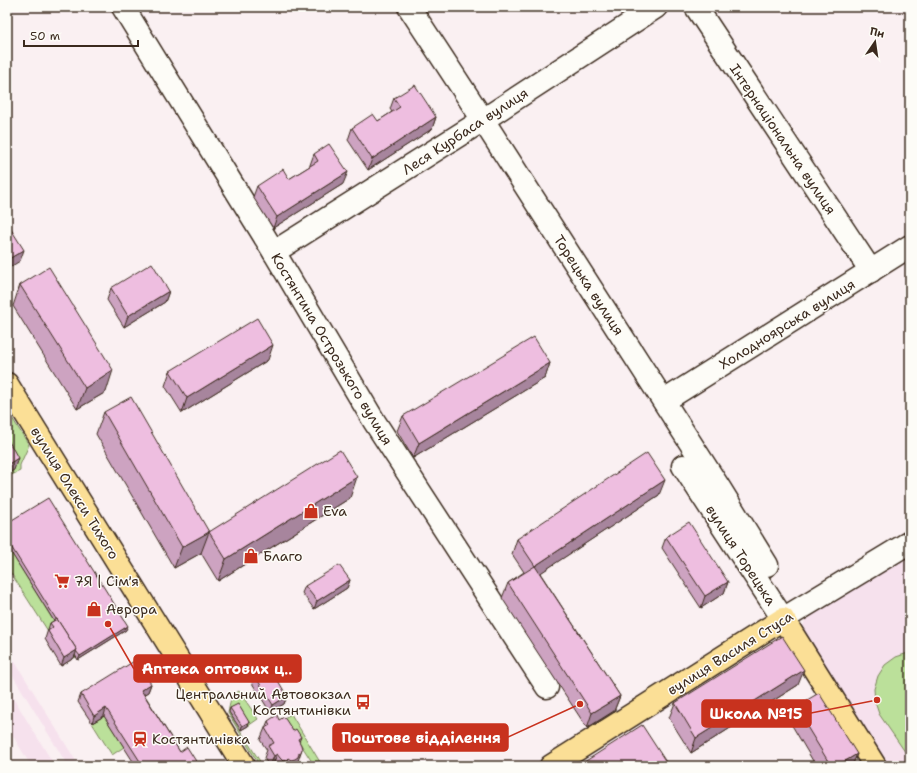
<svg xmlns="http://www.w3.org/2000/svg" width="917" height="773" viewBox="0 0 917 773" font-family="'Shantell Sans',sans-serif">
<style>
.built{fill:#f6e1ed}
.green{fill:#bbe09a;stroke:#7b855c}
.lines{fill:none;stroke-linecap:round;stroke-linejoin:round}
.minor-casing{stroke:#3b2a1e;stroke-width:25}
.major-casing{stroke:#3b2a1e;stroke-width:25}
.minor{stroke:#fdfcf7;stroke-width:22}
.major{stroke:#fbdf96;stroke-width:22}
.wall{fill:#cda3c1;stroke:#3b2a1e}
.shaded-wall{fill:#a7859d;stroke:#3b2a1e}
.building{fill:#eebee0;stroke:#3b2a1e}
.labels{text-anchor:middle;stroke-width:3;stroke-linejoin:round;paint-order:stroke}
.street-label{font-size:14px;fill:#3b2a1e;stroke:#fdfcf7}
.poi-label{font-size:14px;fill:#3b2a1e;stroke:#fdfcf7;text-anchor:start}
.leader{fill:none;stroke:#c8321e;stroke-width:1.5}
.callout-dot{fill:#c8321e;stroke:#fdfcf7;stroke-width:1.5}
.callout{fill:#c8321e;stroke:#c8321e;stroke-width:1.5}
.callout-label{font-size:15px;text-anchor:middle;font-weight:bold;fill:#fff}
</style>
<rect width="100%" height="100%" fill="#faf0f2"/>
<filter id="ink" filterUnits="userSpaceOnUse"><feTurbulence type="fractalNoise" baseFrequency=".025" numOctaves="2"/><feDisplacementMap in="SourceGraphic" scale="8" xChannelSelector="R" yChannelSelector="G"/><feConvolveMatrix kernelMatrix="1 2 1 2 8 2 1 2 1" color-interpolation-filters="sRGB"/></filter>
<g filter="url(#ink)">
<!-- built -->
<g class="built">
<polygon points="910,553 910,766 887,766 803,634 803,626 806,618"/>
<polygon points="7,649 44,709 79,766 68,766 7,666"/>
<polygon points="7,687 26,719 55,766 31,766 7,726"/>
</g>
<!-- green -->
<g class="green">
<polygon points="7,410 29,445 20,465 20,471 7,477"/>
<polygon points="7,546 76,657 74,658 48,631 7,567"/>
<polygon points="908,653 910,653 910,759 879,714 875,702 874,689 878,676 885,665 896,657"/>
<path d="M239 691 258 719 248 726 236 708 229 713 263 766H260L228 713C230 704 230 696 239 691Z"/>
<polygon points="291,714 320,762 314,765 284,718"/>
<polygon points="104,716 124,747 112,755 92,723"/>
</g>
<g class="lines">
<!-- minor casing -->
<g class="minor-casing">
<g id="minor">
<polyline points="123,7 274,252 374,421 547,687"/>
<polyline points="409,7 483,120 720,489 767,565"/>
<polyline points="696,7 871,271"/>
<polyline points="274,252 483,120 656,7"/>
<polyline points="664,401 910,246"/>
<polyline points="683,466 783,619 910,542"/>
</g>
</g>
<!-- major casing -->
<g class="major-casing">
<g id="major">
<polyline points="7,384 244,766"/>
<polyline points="551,766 783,619 875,766"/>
</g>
</g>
<!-- minor -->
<use href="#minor" class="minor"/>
<!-- major -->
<use href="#major" class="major"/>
</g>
<!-- wall -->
<g class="wall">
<polygon points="394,98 436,117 432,129 368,170 348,140 352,128 378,121 392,112 390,109"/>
<polygon points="314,154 343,184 273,228 253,197 257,186 289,179 310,166 310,165"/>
<polygon points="20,285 106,392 77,409 13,306"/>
<polygon points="111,288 169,291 165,302 124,327 107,300"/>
<polygon points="268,360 182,413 165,386 170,371"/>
<polygon points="550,363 545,378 413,458 397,431 403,416"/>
<polygon points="104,412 209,532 350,498 218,581 201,553 174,568 96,434"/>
<polygon points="659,495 540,573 620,696 614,711 587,728 502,598 508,583 524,572 512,554 517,539"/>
<polygon points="7,523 126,630 78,660 75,655 74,658 61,666 45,639 50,623 54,621 7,546"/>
<polygon points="666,537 728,582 724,593 701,608 662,548"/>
<polygon points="350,580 347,588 314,609 302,593 305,586"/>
<polygon points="255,676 287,696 284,704 270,712 252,683"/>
<polygon points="151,684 148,692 144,694 180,752 199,766 136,766 104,716 92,723 78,702 81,694"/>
<polygon points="798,685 691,753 669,718 675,703"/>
<polygon points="795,707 857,754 852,766 816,766 790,722"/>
<polygon points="230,708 249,722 248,726 241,730 229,712"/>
<polygon points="279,720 301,737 299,742 298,761 297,763 295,764 295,766 273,766 273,765 272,766 269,766 264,758 267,750 260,740 265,728 268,721"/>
</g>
<!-- shaded-wall -->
<g class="shaded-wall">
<polygon points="436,117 432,129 368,170 372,159"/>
<polygon points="348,172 343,184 273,228 277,217"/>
<polygon points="24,250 20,261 7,269 7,260"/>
<polygon points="169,291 165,302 124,327 128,316"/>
<polygon points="273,345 268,360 182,413 187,398"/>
<polygon points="550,363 545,378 413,458 419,443"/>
<polygon points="113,370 106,392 77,409 85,388"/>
<polygon points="18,458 14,470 7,474 7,465"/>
<polygon points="357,477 350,498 218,581 226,559"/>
<polygon points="665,480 659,495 530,580 535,566"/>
<polygon points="209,532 201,553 174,568 182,547"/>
<polygon points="350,580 347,588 314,609 317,601"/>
<polygon points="728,582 724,593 701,608 705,596"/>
<polygon points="128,626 126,630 78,660 80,656"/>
<polygon points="77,650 74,658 61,666 64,658"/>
<polygon points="804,670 798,685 691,753 696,738"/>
<polygon points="151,684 148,692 138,698 141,690"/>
<polygon points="287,696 284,704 270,712 273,705"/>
<polygon points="620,696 614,711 587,728 592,713"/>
<polygon points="106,708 104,716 92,723 94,716"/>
<polygon points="249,722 248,726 241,730 242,726"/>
<polygon points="302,749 298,761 297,763 295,764 295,766 288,766 291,760"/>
<polygon points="277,754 273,765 270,766 274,756"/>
<polygon points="857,754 852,766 837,766"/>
<polygon points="288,758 285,766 281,766 283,761"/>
<polygon points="666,762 664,766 658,766"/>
</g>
<!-- building -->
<g class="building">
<polygon points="415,85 436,117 372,159 352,128 373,114 378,121 400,107 394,98"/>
<polygon points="329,144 348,172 277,217 257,186 283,169 289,179 318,161 314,154"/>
<polygon points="7,223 24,250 7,260"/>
<polygon points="152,263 169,291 128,316 111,288"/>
<polygon points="49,267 113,370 85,388 20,285"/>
<polygon points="257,318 273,345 187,398 170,371"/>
<polygon points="534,337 550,363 419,443 403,416"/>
<polygon points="131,397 209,532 182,547 104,412"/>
<polygon points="7,438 18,458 7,465"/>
<polygon points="340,450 357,477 226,559 209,532"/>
<polygon points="647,453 665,480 535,566 517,539"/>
<polygon points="48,498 128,626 80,656 76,651 77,650 57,619 56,619 7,540 7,523"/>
<polygon points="689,522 728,582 705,596 666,537"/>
<polygon points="339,565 350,580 317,601 305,586"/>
<polygon points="535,566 620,696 592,713 508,583"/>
<polygon points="57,619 77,650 64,658 48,631 53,627 50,623"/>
<polygon points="782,636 804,670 696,738 675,703"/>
<polygon points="136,660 151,684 141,690 180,752 187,747 199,766 143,766 106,708 94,716 81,694"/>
<polygon points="270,667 287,696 273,705 255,676"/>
<polygon points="819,693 857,754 837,766 831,766 795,707"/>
<polygon points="238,704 249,722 242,726 230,708"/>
<polygon points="277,715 279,720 284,717 293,731 296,729 301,737 298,739 301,745 302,749 301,752 299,753 298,757 295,759 291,760 288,758 286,760 283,761 280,758 277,754 274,756 268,746 274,743 265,728 270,725 268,721"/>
<polygon points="642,725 666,762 658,766 578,766"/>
<polygon points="697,763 700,766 692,766"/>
</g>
</g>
<!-- icons -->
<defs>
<g id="shop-bare" transform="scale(1.2)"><path d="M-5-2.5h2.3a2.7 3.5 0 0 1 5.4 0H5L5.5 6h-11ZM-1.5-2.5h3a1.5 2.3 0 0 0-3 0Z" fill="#c8321e" stroke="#fdfcf7" stroke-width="2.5" paint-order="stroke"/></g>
<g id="supermarket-bare" transform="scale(1.2)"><path d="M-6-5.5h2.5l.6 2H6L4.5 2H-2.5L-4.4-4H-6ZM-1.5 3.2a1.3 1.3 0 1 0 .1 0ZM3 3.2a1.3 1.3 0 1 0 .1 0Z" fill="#c8321e" stroke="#fdfcf7" stroke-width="2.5" paint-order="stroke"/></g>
<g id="bus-bare" transform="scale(1.2)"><path d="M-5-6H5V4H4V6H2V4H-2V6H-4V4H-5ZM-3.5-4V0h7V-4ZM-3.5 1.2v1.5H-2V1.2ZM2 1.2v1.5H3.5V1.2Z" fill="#c8321e" stroke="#fdfcf7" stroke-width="2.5" paint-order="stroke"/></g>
<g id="station-bare" transform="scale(1.2)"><path d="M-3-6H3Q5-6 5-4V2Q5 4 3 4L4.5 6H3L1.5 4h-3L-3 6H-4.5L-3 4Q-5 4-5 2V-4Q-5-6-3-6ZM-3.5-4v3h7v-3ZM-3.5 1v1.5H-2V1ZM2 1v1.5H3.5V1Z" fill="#c8321e" stroke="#fdfcf7" stroke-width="2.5" paint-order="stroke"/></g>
</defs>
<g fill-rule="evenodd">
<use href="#shop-bare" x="311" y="511"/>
<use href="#shop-bare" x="251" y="556"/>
<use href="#supermarket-bare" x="62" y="581"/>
<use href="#shop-bare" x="94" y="609"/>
<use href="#bus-bare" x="363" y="702"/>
<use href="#station-bare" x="140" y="739"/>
</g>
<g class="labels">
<!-- street labels -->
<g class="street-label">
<text transform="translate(465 131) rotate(-33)" y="5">Леся Курбаса вулиця</text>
<text transform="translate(783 139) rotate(56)" y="5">Інтернаціональна вулиця</text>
<text transform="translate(589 285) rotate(57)" y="5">Торецька вулиця</text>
<text transform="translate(787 324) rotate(-32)" y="5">Холодноярська вулиця</text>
<text transform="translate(332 349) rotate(59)" y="5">Костянтина Острозького вулиця</text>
<text transform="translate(75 493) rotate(58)" y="5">вулиця Олекси Тихого</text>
<text transform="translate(741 555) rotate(57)" y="5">вулиця Торецька</text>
<text transform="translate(730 653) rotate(-32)" y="5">вулиця Василя Стуса</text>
</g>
<!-- poi labels -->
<g class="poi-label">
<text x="323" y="516">Eva</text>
<text x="263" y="561">Благо</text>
<text x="74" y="586">7Я | Сім'я</text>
<text x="106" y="614">Аврора</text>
<text x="351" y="699" text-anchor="end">Центральний Автовокзал<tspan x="351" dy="16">Костянтинівки</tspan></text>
<text x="152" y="744">Костянтинівка</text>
</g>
</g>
<!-- callouts -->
<path class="leader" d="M108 624L134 669M877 700L811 713M580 704L508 737"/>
<g class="callout-dot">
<circle cx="108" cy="624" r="4"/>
<circle cx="877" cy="700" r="4"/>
<circle cx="580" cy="704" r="4"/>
</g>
<g class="callout">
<rect x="134" y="655" width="167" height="27" rx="4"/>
<rect x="702" y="700" width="109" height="27" rx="4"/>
<rect x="333" y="724" width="175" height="27" rx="4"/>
</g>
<g class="callout-label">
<text x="217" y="674">Аптека оптових ц‥</text>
<text x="756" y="719">Школа №15</text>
<text x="421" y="743">Поштове відділення</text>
</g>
<!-- margin -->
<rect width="917" height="773" fill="none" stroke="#fdfcf7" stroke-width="24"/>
<rect x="12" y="12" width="893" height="749" fill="none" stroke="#3b2a1e" stroke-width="1.5" filter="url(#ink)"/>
<!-- north arrow -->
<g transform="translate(875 42) rotate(13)" stroke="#fdfcf7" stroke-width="3" paint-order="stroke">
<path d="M0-3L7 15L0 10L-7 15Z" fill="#3b2a1e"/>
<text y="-6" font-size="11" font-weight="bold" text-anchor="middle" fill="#3b2a1e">Пн</text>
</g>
<!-- scale -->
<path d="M24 40v6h114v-6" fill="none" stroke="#3b2a1e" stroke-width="2"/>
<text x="30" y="40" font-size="12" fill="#3b2a1e" stroke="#fdfcf7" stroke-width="3" paint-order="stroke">50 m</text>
</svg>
